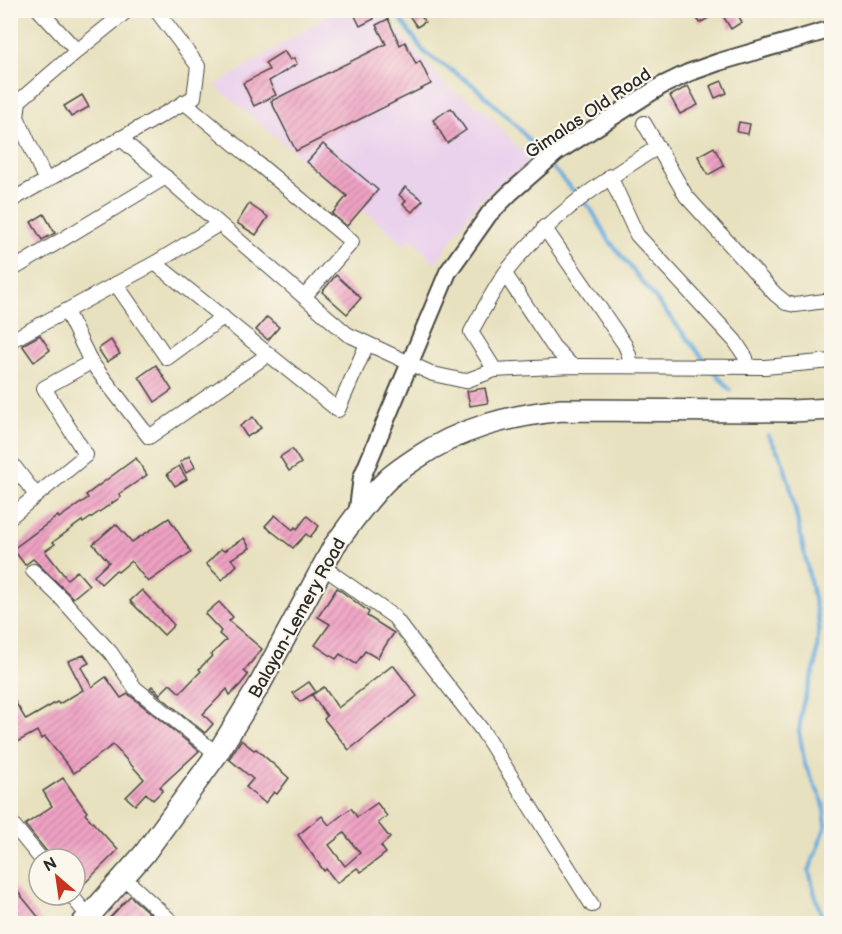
<svg xmlns="http://www.w3.org/2000/svg" width="842" height="934" viewBox="0 0 842 934" font-family="'Balsamiq Sans',sans-serif">
<style>
.built{fill:#ead1ec}
.lines{fill:none;stroke-linecap:round;stroke-linejoin:round}
.stream{stroke:#69acde;stroke-width:4}
.building{fill:url(#building-hatch);fill-rule:evenodd}
.minor-casing{stroke:#474641;stroke-width:16}
.tertiary-casing{stroke:#474641;stroke-width:20}
.primary-casing{stroke:#474641;stroke-width:24}
.minor{stroke:#fff;stroke-width:14}
.tertiary{stroke:#fff;stroke-width:16}
.primary{stroke:#fff;stroke-width:21}
.labels{text-anchor:middle;stroke-width:4.5;stroke-linejoin:round;paint-order:stroke}
.street-label{font-size:18px;fill:#2b2b2b;stroke:#fbf7ec}
</style>
<defs>
<pattern id="building-hatch" width="6" height="6" patternUnits="userSpaceOnUse" patternTransform="scale(1.5)"><rect width="6" height="6" fill="#efa2c3"/><path d="M-1 1l2-2M0 6l6-6M5 7l2-2" fill="none" stroke="#c2849f"/></pattern>
</defs>
<rect width="100%" height="100%" fill="#fbf7ec"/>
<filter id="ink" filterUnits="userSpaceOnUse"><feTurbulence type="fractalNoise" baseFrequency=".0167" numOctaves="2"/><feDisplacementMap in="SourceGraphic" scale="12" xChannelSelector="R" yChannelSelector="G"/><feConvolveMatrix kernelMatrix="1 2 1 2 8 2 1 2 1" color-interpolation-filters="sRGB"/></filter>
<filter id="wash" filterUnits="userSpaceOnUse"><feTurbulence type="fractalNoise" baseFrequency=".008" numOctaves="4" result="noise"/><feDisplacementMap in="SourceGraphic" scale="24" xChannelSelector="R" yChannelSelector="G"/><feGaussianBlur stdDeviation="1.35" result="paint"/><feColorMatrix in="noise" values="0 0 0 0 0 0 0 0 0 0 0 0 0 0 0 0 0 1.4 0 .05"/><feComposite in="paint" operator="in"/></filter>
<g filter="url(#wash)">
<rect width="100%" height="100%" fill="#e8e1bf"/>
<!-- built -->
<polygon class="built" points="335,11 380,11 447,86 485,111 530,161 477,203 435,264 411,238 405,245 215,86"/>
<g class="lines">
<!-- stream -->
<g class="stream">
<polyline points="394,10 424,52 473,85 515,124 544,158"/>
<polyline points="549,164 578,196"/>
<polyline points="583,201 591,209 608,239 706,362"/>
<polyline points="713,370 730,390"/>
<polyline points="768,435 781,457 790,485 819,623 816,664 802,707 799,731 805,765 823,802 826,825 809,871 817,902 825,924"/>
</g>
</g>
<g id="blocks">
<!-- building -->
<g class="building">
<polygon points="352,10 370,10 374,19 360,26"/>
<polygon points="414,10 417,10 425,22 417,27 408,14"/>
<polygon points="702,10 735,10 742,22 731,29 720,11 700,23 695,15"/>
<polygon points="388,19 400,45 405,42 416,64 420,61 431,84 296,151 271,101 386,44 376,25"/>
<polygon points="284,51 290,60 294,58 297,64 269,81 276,95 254,106 243,83 269,70 265,63"/>
<polygon points="722,81 727,93 715,98 710,86"/>
<polygon points="688,86 698,105 680,114 670,96"/>
<polygon points="82,95 89,107 71,117 64,106"/>
<polygon points="451,108 466,130 447,143 433,120"/>
<polygon points="739,122 750,124 748,134 737,132"/>
<polygon points="323,144 378,190 347,226 332,214 347,196 307,162"/>
<polygon points="714,147 724,166 708,175 698,156"/>
<polygon points="405,187 423,200 412,212 403,204 406,201 399,195"/>
<polygon points="249,204 268,217 256,235 237,223"/>
<polygon points="44,214 55,233 42,240 31,222"/>
<polygon points="336,275 361,298 347,314 322,292"/>
<polygon points="267,317 279,327 268,340 256,330"/>
<polygon points="40,335 50,350 34,362 22,345"/>
<polygon points="111,340 120,354 107,362 98,349"/>
<polygon points="156,365 172,390 155,402 139,377"/>
<polygon points="485,388 488,403 470,406 467,391"/>
<polygon points="253,417 261,428 247,437 240,426"/>
<polygon points="292,449 301,463 289,471 280,457"/>
<polygon points="189,456 195,467 186,473 180,462"/>
<polygon points="136,458 147,475 119,494 121,497 83,523 82,521 53,542 55,544 45,551 67,579 77,571 89,585 73,598 33,559 25,565 13,549 58,516 59,518 88,498 86,495"/>
<polygon points="179,466 187,479 175,486 167,474"/>
<polygon points="275,515 293,530 295,527 297,529 307,516 319,526 310,537 306,534 293,548 265,526"/>
<polygon points="169,518 191,552 148,582 131,561 118,572 116,570 101,584 94,576 109,562 93,544 116,524 132,542"/>
<polygon points="244,538 250,548 231,559 237,565 222,580 206,564 221,549 224,551"/>
<polygon points="337,588 369,612 367,616 394,633 377,658 365,651 356,664 340,654 336,659 315,645 330,624 318,617"/>
<polygon points="142,590 174,625 164,635 130,601"/>
<polygon points="219,602 233,617 229,621 262,649 244,671 248,675 240,685 230,695 227,689 203,714 213,724 205,733 150,688 152,686 160,694 170,684 180,693 201,671 199,669 212,656 211,655 226,640 219,634 221,631 205,614"/>
<polygon points="84,655 89,663 81,667 92,687 106,677 121,698 128,694 199,751 160,787 163,790 153,800 146,793 135,805 126,797 144,779 113,745 74,773 45,737 41,739 37,731 10,746 10,693 26,720 57,702 59,704 83,690 68,661"/>
<polygon points="393,665 417,696 349,750 324,719 327,716 312,695 324,687 338,708"/>
<polygon points="309,682 316,692 300,702 293,693"/>
<polygon points="241,740 254,750 256,749 289,778 277,794 274,792 265,803 246,787 253,779 229,759"/>
<polygon points="63,778 87,812 85,814 118,850 84,884 75,874 75,859 50,859 48,853 25,825 52,806 43,791"/>
<path d="M377 803 387 816 378 823 390 838 381 846 386 853 361 872 357 868 337 883 326 869 324 871 298 835 322 816 329 825 351 808 357 817ZM344 833 360 853 345 866 329 845Z"/>
<polygon points="10,882 44,924 10,924"/>
<polygon points="130,896 157,920 159,924 104,924"/>
</g>
</g>
</g>
<g filter="url(#ink)">
<use href="#blocks" fill-opacity="0" stroke="#474641" stroke-width="1.5"/>
<g class="lines">
<!-- minor casing -->
<g class="minor-casing">
<g id="minor">
<polyline points="39,10 77,51 128,10"/>
<polyline points="184,102 352,242 304,297"/>
<polyline points="644,123 686,196 775,294 786,303 795,305 832,300"/>
<polyline points="120,138 347,334 433,374 465,381 495,370 572,366 765,367 832,361"/>
<polyline points="610,176 637,235 735,341 746,358 748,367"/>
<polyline points="46,181 17,117 19,101 77,51"/>
<polyline points="10,201 194,97 198,66 156,10"/>
<polyline points="544,227 625,345 629,355 631,366"/>
<polyline points="155,263 338,410 367,344"/>
<polyline points="10,271 166,177"/>
<polyline points="505,274 553,346 572,366"/>
<polyline points="116,284 167,358 223,317"/>
<polyline points="66,311 91,362 149,437 269,354"/>
<polyline points="10,341 155,263 219,224"/>
<path d="M495 370 471 332C482 312 493 291 506 272 549 216 598 184 658 147"/>
<polyline points="10,461 36,495"/>
<polyline points="10,517 86,455 44,388 91,362"/>
<polyline points="323,567 394,617 482,730 592,905"/>
<polyline points="33,571 61,598 111,653 135,688 217,754"/>
<polyline points="10,821 41,859"/>
<polyline points="123,877 174,924"/>
<polyline points="71,895 88,916"/>
</g>
</g>
<!-- tertiary casing -->
<g class="tertiary-casing">
<polyline id="tertiary" points="357,516 362,477 448,272 489,214 510,193 557,152 661,86 688,73 719,62 832,29"/>
</g>
<!-- primary casing -->
<g class="primary-casing">
<path id="primary" d="M82 924 144 854 217 754 260 684 334 546C351 523 368 498 389 478 397 471 406 465 415 459 460 428 509 416 562 410L791 411 832 409"/>
</g>
<!-- minor -->
<use href="#minor" class="minor"/>
<!-- tertiary -->
<use href="#tertiary" class="tertiary"/>
<!-- primary -->
<use href="#primary" class="primary"/>
</g>
</g>
<g class="labels">
<!-- street labels -->
<g class="street-label">
<text transform="translate(588 113) rotate(-34)" y="6">Gimalas Old Road</text>
<text transform="translate(297 618) rotate(-61)" y="6">Balayan-Lemery Road</text>
</g>
</g>
<!-- margin -->
<rect width="842" height="934" fill="none" stroke="#fbf7ec" stroke-width="36"/>
<!-- north arrow -->
<g transform="translate(57 877) rotate(331)"><circle r="28" fill="#fbf7ec" stroke="#a8a59f" stroke-width="1.5"/>
<path d="M0-4.5L10 22L0 15L-10 22Z" fill="#c8321e"/>
<text y="-9" font-size="16" font-weight="bold" text-anchor="middle" fill="#2b2b2b">N</text>
</g>
</svg>
